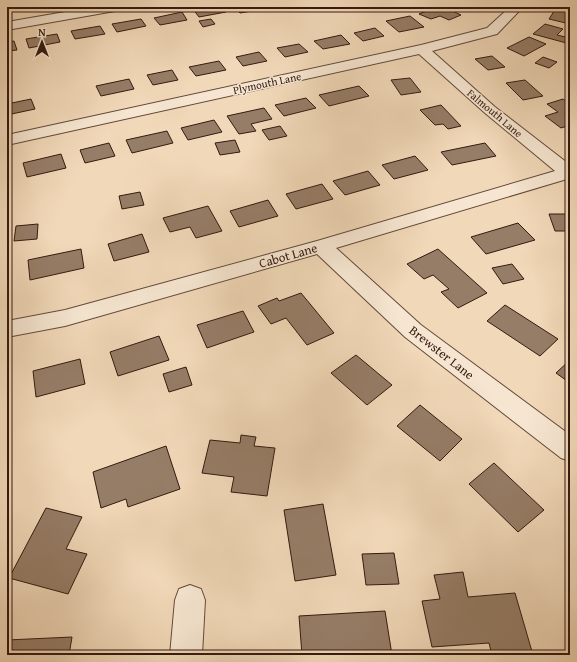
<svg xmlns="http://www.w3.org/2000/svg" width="577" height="662" viewBox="0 0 577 662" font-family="'Gentium Book Plus',serif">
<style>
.building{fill:#967d67;stroke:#341a10}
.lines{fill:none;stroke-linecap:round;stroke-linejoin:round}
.street-casing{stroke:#634a3a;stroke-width:2}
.street{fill:#f6e6d1;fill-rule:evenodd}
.labels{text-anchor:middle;stroke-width:3;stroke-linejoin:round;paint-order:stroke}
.far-street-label{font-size:11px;fill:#341a10;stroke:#f6e6d1}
.street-label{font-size:13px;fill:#341a10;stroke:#f6e6d1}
</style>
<rect width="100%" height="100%" fill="#f1d8b8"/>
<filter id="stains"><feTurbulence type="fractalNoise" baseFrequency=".005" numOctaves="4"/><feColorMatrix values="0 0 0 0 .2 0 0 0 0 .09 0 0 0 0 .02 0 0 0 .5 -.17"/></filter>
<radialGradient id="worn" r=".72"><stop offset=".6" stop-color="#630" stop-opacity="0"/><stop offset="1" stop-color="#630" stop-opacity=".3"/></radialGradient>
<!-- building -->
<g class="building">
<polygon points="206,7 222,7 226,12 199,17 193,9"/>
<polygon points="234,7 268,7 269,8 240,13"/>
<polygon points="436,7 444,7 461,15 449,20 440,16 431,19 419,14"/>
<polygon points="556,8 570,10 570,24 549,19"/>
<polygon points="182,12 187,20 160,25 154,18"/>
<polygon points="410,16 424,27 399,32 386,21"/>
<polygon points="141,19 146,26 117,32 112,24"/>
<polygon points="211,19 215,24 203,27 199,21"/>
<polygon points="545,24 563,29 557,35 570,38 570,44 533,34"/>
<polygon points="100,26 105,34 75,39 71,31"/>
<polygon points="375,28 384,36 363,41 354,33"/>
<polygon points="57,34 60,42 29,48 26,39"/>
<polygon points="341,35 350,44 323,49 314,41"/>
<polygon points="529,37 546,44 524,56 507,48"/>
<polygon points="14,41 17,50 7,51 7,42"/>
<polygon points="299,44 308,52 285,57 277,48"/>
<polygon points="259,52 267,61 243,66 236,57"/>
<polygon points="492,56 505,67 488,70 475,59"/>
<polygon points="543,57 557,62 549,68 535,63"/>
<polygon points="219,61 226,70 196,76 189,67"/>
<polygon points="172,70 178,80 153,85 147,75"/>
<polygon points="410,78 421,92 401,95 391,80"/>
<polygon points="129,79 134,89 101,96 96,86"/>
<polygon points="525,80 543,96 523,100 506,83"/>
<polygon points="359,86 369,96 329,106 319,95"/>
<polygon points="306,98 316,108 284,116 275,105"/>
<polygon points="31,99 35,109 7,115 7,104"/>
<polygon points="563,99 570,104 570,125 561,128 545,116 558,112 547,104"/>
<polygon points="441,105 461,126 448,129 443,124 435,125 420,110"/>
<polygon points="264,108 272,119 251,124 256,131 239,134 227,116"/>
<polygon points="214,120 222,132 188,140 181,128"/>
<polygon points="280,126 287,136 269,140 262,130"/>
<polygon points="167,131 173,143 132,153 126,140"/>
<polygon points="235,140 240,152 220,155 215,143"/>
<polygon points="109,143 115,156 85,163 80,150"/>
<polygon points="485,143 496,156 452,165 441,152"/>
<polygon points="61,154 66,168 27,177 23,163"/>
<polygon points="415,156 428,170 394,179 382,165"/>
<polygon points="368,171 380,185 345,195 333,181"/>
<polygon points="322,184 333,199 296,209 286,194"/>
<polygon points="140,192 144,205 122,209 119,196"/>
<polygon points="268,200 278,216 239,227 230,211"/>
<polygon points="208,206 222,231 196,238 190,227 170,232 163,218"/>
<polygon points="549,214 570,214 570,231 555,231"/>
<polygon points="518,223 535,240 486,254 471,237"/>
<polygon points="38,224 37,239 14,241 16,226"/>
<polygon points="142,234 149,252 114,261 108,244"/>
<polygon points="81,249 84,268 30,280 28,260"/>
<polygon points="438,249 487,293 458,308 441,292 449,289 433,275 424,279 407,264"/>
<polygon points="512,264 524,279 503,284 492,268"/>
<polygon points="301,293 334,333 307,345 286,318 271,324 258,306 277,298 279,301"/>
<polygon points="505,305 558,339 540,356 487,321"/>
<polygon points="243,311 254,332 207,348 197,325"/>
<polygon points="159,336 169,360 118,376 110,352"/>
<polygon points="356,355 392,385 367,405 331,373"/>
<polygon points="80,359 85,384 36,397 33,371"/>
<polygon points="570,360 570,383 556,373"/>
<polygon points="186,367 192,385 169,392 163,374"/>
<polygon points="420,405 462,439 440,461 397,426"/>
<polygon points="241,435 256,437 254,446 275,448 267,496 231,492 234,477 202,473 210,440 240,443"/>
<polygon points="166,446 180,489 128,507 126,499 101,508 93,472"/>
<polygon points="494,463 544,510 518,532 469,484"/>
<polygon points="323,504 336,575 295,581 284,510"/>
<polygon points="46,508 82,517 66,549 87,554 68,594 9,578"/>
<polygon points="394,553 399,584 366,585 362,554"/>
<polygon points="463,572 468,597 515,593 533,655 492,655 489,643 432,647 422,601 440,599 434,575"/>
<polygon points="385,611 392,655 302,655 299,616"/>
<polygon points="72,637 69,655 7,655 7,640"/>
</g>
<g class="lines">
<!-- street casing -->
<g class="street-casing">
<g id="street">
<polygon points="94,7 121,7 115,11 7,30 7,22"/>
<polygon points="510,7 523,7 497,34 432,51 495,107 570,165 570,179 567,179 336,248 421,325 570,435 570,461 561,458 405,337 317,254 65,326 7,337 7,321 65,310 317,241 555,171 485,113 419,54 7,145 7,135 421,45 487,28"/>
<polygon points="190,585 201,589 205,600 202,655 170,655 175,600 179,589"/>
</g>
</g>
<!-- street -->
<use href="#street" class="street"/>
</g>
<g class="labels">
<!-- far-street labels -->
<g class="far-street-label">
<text transform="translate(267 83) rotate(-12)" y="4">Plymouth Lane</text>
<text transform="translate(495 113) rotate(40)" y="4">Falmouth Lane</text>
</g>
<!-- street labels -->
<g class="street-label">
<text transform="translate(288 255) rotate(-16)" y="5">Cabot Lane</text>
<text transform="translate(442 352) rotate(38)" y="5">Brewster Lane</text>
</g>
</g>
<!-- margin -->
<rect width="577" height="662" fill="none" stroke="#f1d8b8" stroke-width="24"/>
<rect x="8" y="8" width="561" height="646" fill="none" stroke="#341a10" stroke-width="2"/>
<rect x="12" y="12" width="553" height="638" fill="none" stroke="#341a10"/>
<!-- north arrow -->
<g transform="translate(42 42)" stroke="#f6e6d1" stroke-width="3" paint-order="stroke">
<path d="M0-3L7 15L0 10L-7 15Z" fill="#341a10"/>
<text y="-6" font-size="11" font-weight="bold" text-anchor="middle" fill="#341a10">N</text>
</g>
<rect width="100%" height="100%" filter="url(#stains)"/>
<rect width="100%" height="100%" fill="url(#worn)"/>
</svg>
